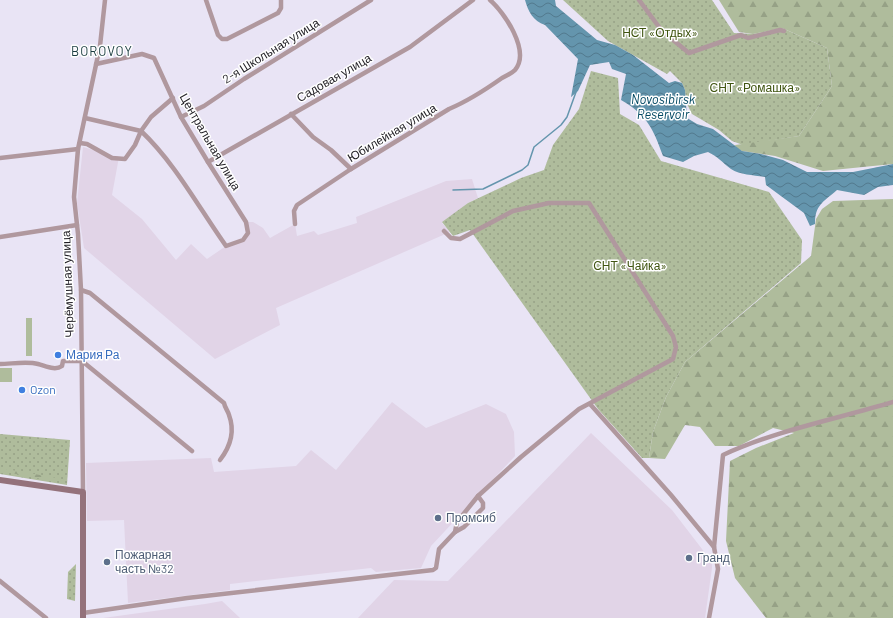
<svg xmlns="http://www.w3.org/2000/svg" width="893" height="618" viewBox="0 0 893 618" font-family="Barlow,sans-serif">
<style>
.industrial{fill:#e1d4e7}
.grass{fill:url(#grass-dots)}
.forest{fill:url(#forest-firs)}
.park{fill:#afbc9c}
.water{fill:url(#water-waves)}
.lines{fill:none;stroke-linecap:round;stroke-linejoin:round}
.stream{stroke:#6495ad;stroke-width:1.5}
.street{stroke:#b0989e;stroke-width:4.5}
.secondary{stroke:#94727b;stroke-width:6}
.shop-dot{fill:#3f7fe0;stroke:#fff;stroke-width:1.5}
.service-dot{fill:#5c6f8a;stroke:#fff;stroke-width:1.5}
.labels{text-anchor:middle;stroke-width:3;stroke-linejoin:round;paint-order:stroke}
.park-label{font-size:12px;fill:#405511;stroke:#fff}
.street-label{font-size:12px;fill:#201e24;stroke:#fff}
.shop-label{font-size:12px;fill:#366cbe;stroke:#fff;text-anchor:start}
.service-label{font-size:12px;fill:#4e5e75;stroke:#fff;text-anchor:start}
.neighbourhood-label{font-size:13px;letter-spacing:1px;fill:#193b3f;stroke:#fff}
.water-label{font-size:13px;font-style:italic;fill:#044a64;stroke:#fff}
</style>
<defs>
<pattern id="grass-dots" width="8" height="8" patternUnits="userSpaceOnUse"><rect width="8" height="8" fill="#afbc9c"/><path d="M2 2h.1M6 6h.1" fill="none" stroke="#96a186" stroke-width="1.8" stroke-linecap="round"/></pattern>
<pattern id="forest-firs" width="22" height="20" patternUnits="userSpaceOnUse"><rect width="22" height="20" fill="#afbc9c"/><path d="M5 1l3.5 6h-7zM16 11l3.5 6h-7z" fill="#96a186"/></pattern>
<pattern id="water-waves" width="16" height="10" patternUnits="userSpaceOnUse"><rect width="16" height="10" fill="#6495ad"/><path d="M0 5q4-4 8 0t8 0" fill="none" stroke="#52798d"/></pattern>
</defs>
<rect width="100%" height="100%" fill="#e9e4f5"/>
<!-- industrial -->
<g class="industrial">
<polygon points="83,147 119,157 112,195 142,219 176,260 191,244 207,259 226,246 243,240 248,233 246,222 253,222 263,228 270,238 295,224 297,236 314,231 318,235 357,223 356,217 446,181 472,179 478,198 468,203 442,223 450,232 276,308 280,325 215,359 84,248 77,203"/>
<polygon points="392,402 426,428 486,404 506,414 514,432 515,456 431,546 421,568 376,572 371,568 230,584 230,590 128,603 124,520 87,521 86,463 211,458 214,472 296,466 311,450 336,470"/>
<polygon points="591,433 672,510 712,562 712,568 705,618 358,618 394,580 448,581"/>
<polygon points="222,601 240,618 103,618 205,604"/>
</g>
<!-- grass -->
<g class="grass">
<polygon points="563,0 712,0 734,33 753,34 782,28 827,48 832,86 799,136 743,145 732,141 719,130 692,114 686,102 685,90 682,83 670,71 667,74 608,41"/>
<polygon points="591,71 618,78 620,114 639,125 661,161 769,192 802,240 801,263 685,362 666,397 653,432 649,458 642,458 598,409 470,230 453,236 442,222 468,203 521,178 544,170 553,145 579,109"/>
<polygon points="0,434 70,440 67,485 0,474"/>
<polygon points="76,564 75,601 67,599 68,572"/>
</g>
<!-- forest -->
<g class="forest">
<polygon points="719,0 893,0 893,164 823,171 775,156 742,151 736,148 735,145 799,136 832,86 827,48 782,28 753,34 739,32"/>
<polygon points="893,199 893,618 766,618 735,578 726,541 730,461 756,448 794,433 773,428 739,446 715,446 700,427 685,425 665,459 649,458 653,432 666,397 685,362 811,256 816,219 822,209 833,201"/>
<polygon points="0,468 57,478 68,481 48,480 0,471"/>
</g>
<!-- park -->
<g class="park">
<rect x="26" y="318" width="6" height="38"/>
<rect x="0" y="368" width="12" height="14"/>
</g>
<!-- water -->
<path class="water" d="M525 0H555L556 6 597 40 615 45 633 55 669 83 675 81 682 83 685 90 687 118 697 124 713 129 742 151 761 154 783 160 807 172H853L893 164V185L878 187 864 195 837 190C823 202 815 205 815 224L810 226 804 213 766 185 765 177C754 175 740 175 731 169 723 163 717 156 708 152L694 156 683 162 663 156C653 128 647 115 621 100L626 74 612 69 609 62 590 65 578 91 571 97 578 59 545 25C533 21 528 11 525 0Z"/>
<g class="lines">
<!-- stream -->
<polyline class="stream" points="453,190 483,189 522,170 528,165 534,147 561,125 567,117 576,92"/>
<!-- street -->
<g class="street">
<polyline points="206,0 218,35 222,39 227,39 278,13 281,8 281,0"/>
<polyline points="639,0 662,31 689,53 741,35 748,38 780,30 784,31"/>
<polyline points="291,114 313,137 331,150 351,169"/>
<polyline points="181,117 204,106 244,79 371,0"/>
<polyline points="85,118 141,131 151,117 173,98"/>
<path d="M80 143 87 144 112 158 125 159 135 145 141 131C175 163 199 208 226 246L243 240 248 233 246 222 208 162 181 117 154 58 142 54 96 64"/>
<polyline points="0,158 78,149"/>
<polyline points="208,162 410,47 473,0"/>
<path d="M295 224 294 211 297 205 351 169 449 109C468 101 485 90 502 78 506 76 512 73 515 70 531 51 504 12 490 0"/>
<polyline points="0,237 77,225"/>
<path d="M81 290 90 293 224 403C225 408 228 411 229 415 235 431 230 447 220 460"/>
<path d="M0 364C11 364 27 361 38 364 46 366 55 371 62 366L63 361H82L192 451"/>
<polyline points="590,404 671,495 714,547"/>
<polyline points="83,492 81,290 78,234 74,197 78,149 100,46 105,0"/>
<polyline points="455,532 457,522 478,496"/>
<polyline points="0,581 46,618"/>
<polyline points="83,613 187,598 433,570 436,568 439,549 455,532 464,527 483,508 483,503 478,496 521,457 579,409 673,359 676,347 673,336 589,203 549,203 513,211 460,239 451,238 444,231"/>
<path d="M709 618 718 569 714 547 723 455C777 430 837 419 893 402"/>
</g>
<!-- secondary -->
<polyline class="secondary" points="0,480 83,492 83,618"/>
</g>
<!-- markers -->
<g class="shop-dot">
<circle cx="58" cy="355" r="4"/>
<circle cx="22" cy="390" r="4"/>
</g>
<g class="service-dot">
<circle cx="438" cy="518" r="4"/>
<circle cx="689" cy="558" r="4"/>
<circle cx="107" cy="562" r="4"/>
</g>
<g class="labels">
<!-- park labels -->
<g class="park-label">
<text x="660" y="37">НСТ «Отдых»</text>
<text x="755" y="92">СНТ «Ромашка»</text>
<text x="630" y="270">СНТ «Чайка»</text>
</g>
<!-- street labels -->
<g class="street-label">
<text transform="translate(271 51) rotate(-32)" y="4">2-я Школьная улица</text>
<text transform="translate(334 78) rotate(-30)" y="4">Садовая улица</text>
<text transform="translate(392 133) rotate(-31)" y="4">Юбилейная улица</text>
<text transform="translate(210 142) rotate(60)" y="4">Центральная улица</text>
<text transform="translate(68 284) rotate(-92)" y="4">Черёмушная улица</text>
</g>
<!-- shop labels -->
<g class="shop-label">
<text x="66" y="359">Мария Ра</text>
<text x="30" y="394">Ozon</text>
</g>
<!-- service labels -->
<g class="service-label">
<text x="446" y="522">Промсиб</text>
<text x="115" y="559">Пожарная<tspan x="115" dy="14">часть №32</tspan></text>
<text x="697" y="562">Гранд</text>
</g>
<!-- neighbourhood labels -->
<g class="neighbourhood-label">
<text x="102" y="56">BOROVOY</text>
</g>
<!-- water labels -->
<g class="water-label">
<text x="663" y="104">Novosibirsk<tspan x="663" dy="15">Reservoir</tspan></text>
</g>
</g>
</svg>
